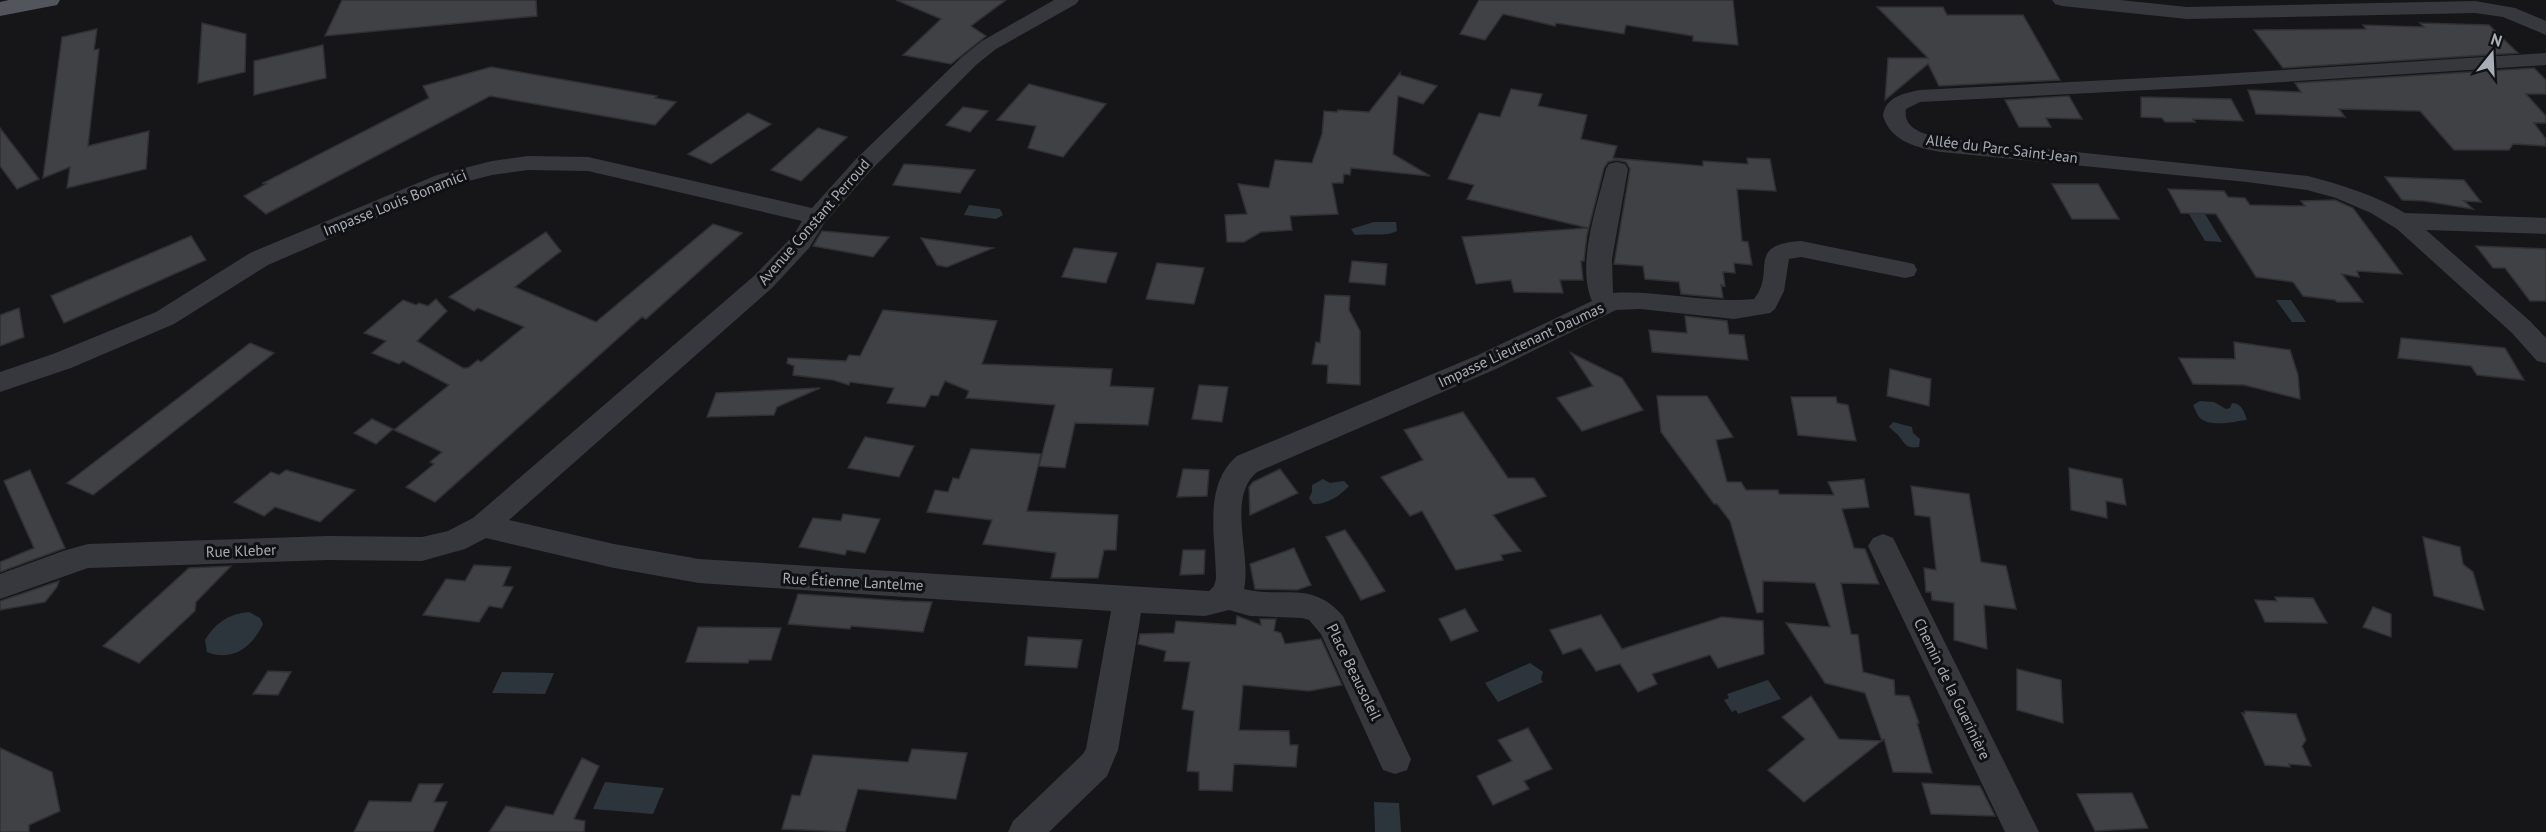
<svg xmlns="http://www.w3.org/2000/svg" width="2546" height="832" viewBox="0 0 2546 832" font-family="'PT Sans',sans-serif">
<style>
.water{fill:#2c353c}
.building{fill:#404145;stroke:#303034;stroke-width:1.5}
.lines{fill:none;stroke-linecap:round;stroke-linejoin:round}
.minor{fill:#37383d;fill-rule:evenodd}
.major{fill:#53555c;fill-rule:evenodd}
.labels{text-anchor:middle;stroke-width:6;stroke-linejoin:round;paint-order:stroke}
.street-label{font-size:15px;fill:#a8adb8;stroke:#111113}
</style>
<rect width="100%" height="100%" fill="#161618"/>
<!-- water -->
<g class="water">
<polygon points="969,205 1000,209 1003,215 996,219 964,215"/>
<polygon points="2189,214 2205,214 2222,242 2205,241"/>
<path d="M1374 222H1396L1397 231C1386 237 1368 233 1355 235L1351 229Z"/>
<polygon points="2276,300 2291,300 2306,322 2292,322"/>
<path d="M2200 401 2214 402 2226 409 2230 408 2232 403C2242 403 2244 412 2247 420 2236 421 2211 428 2200 418 2197 415 2195 409 2193 405Z"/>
<path d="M1893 422 1912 427 1913 433 1920 439 1919 447C1905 449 1905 443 1898 435 1895 432 1892 430 1889 427Z"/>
<path d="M1323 479 1330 483 1344 481 1349 486C1340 496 1326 505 1313 504L1309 498 1312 492V485Z"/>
<path d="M249 612 260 618 263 624C252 647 233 662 207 652L205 640C215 623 228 614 249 612Z"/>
<polygon points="1530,663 1543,672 1541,679 1543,682 1498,702 1485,683"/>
<polygon points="502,672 554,673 545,694 492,693"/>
<polygon points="1768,680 1781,699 1738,714 1736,710 1732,712 1724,700 1729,698 1727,694"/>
<polygon points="605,782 664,788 653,814 593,809"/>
<polygon points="1374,802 1399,803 1401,832 1375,832"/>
</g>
<!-- building -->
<g class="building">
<polygon points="342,0 536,0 537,16 325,36"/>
<polygon points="896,0 1006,0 971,26 986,36 951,64 903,55 941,19"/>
<polygon points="1479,0 1733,0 1738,45 1693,41 1693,36 1626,25 1624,34 1556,23 1555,26 1503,14 1485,40 1460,34"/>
<polygon points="1877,7 1943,7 1947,15 2023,15 2060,80 1939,86 1928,64 1885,100 1888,58 1928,58"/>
<polygon points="202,23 246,34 245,72 198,83"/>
<polygon points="2420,23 2489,25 2518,53 2283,68 2254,30 2366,29 2363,25 2424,27"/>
<polygon points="97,29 94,50 99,49 88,146 149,131 146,169 67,188 70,167 43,178 62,37"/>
<polygon points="323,45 326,78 254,95 254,61"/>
<polygon points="491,67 657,96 655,98 676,102 655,125 490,96 266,214 244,196 266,184 263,183 429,98 423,86"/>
<polygon points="2534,68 2546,80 2546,94 2526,94 2546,116 2546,123 2534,123 2546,139 2546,146 2513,144 2509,150 2454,150 2420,111 2339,109 2345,117 2256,114 2248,90 2301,92 2295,83"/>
<polygon points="1400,73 1400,75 1437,86 1423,104 1398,96 1393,154 1430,176 1351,168 1350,175 1344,174 1343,183 1332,183 1338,214 1290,216 1292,230 1261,232 1244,242 1227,242 1225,215 1247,214 1238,184 1269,188 1275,160 1312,163 1322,134 1324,111 1337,112 1338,110 1369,112"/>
<polygon points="1029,84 1106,104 1063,157 1028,148 1036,126 997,120"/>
<polygon points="1511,89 1542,94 1538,106 1587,115 1581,139 1617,146 1613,158 1703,166 1703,161 1748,164 1747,158 1770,159 1776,191 1737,189 1742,241 1748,242 1752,265 1734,263 1735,273 1723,272 1725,286 1721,285 1723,298 1681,294 1679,282 1645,279 1643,266 1614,264 1630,169 1626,162 1616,160 1608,162 1604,168 1587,235 1584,261 1581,261 1583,280 1560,280 1563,293 1514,292 1511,280 1476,284 1462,237 1588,228 1467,199 1474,185 1448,179 1479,113 1500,117"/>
<polygon points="2069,96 2082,119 2046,118 2051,127 2019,127 2005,100"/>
<polygon points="2141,97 2231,99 2243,121 2193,119 2195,122 2165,122 2162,118 2141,117"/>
<polygon points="963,107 988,111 970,132 946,125"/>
<polygon points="748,113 771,124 711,164 688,154"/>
<polygon points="0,128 39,179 17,189 0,166"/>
<polygon points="818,128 847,137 801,181 771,170"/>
<polygon points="904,164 933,166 975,170 960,193 893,185"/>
<polygon points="2385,177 2464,180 2481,202 2464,201 2473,209 2424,201 2402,200"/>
<polygon points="2052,184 2098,184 2119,219 2072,219"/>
<polygon points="2168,189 2224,191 2228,197 2245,198 2250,205 2305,206 2301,201 2335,200 2353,208 2402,274 2357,271 2359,277 2342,274 2363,302 2337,302 2335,300 2303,296 2293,282 2256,277 2216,214 2181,213"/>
<polygon points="713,224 742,233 646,319 642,317 435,502 406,487 434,464 430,462 442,452 394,430 449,385 403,361 399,364 372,353 386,341 364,333 403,300 416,305 419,303 428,306 436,299 447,311 417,341 463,368 468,368 478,360 481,362 524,327 478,308 474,311 449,297 546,232 561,251 515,287 596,322"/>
<polygon points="822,231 889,237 873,257 813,246"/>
<polygon points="191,236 206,260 64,323 51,296"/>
<polygon points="921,238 993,248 947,267 937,265"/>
<polygon points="2476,246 2546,249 2546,301 2530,301 2505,268 2493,268"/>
<polygon points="1074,248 1117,253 1106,283 1062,277"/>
<polygon points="1352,261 1387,264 1385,285 1349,282"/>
<polygon points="1157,263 1204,268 1194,304 1146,299"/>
<polygon points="1325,295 1350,296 1349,310 1360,331 1360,385 1327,383 1328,365 1312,364 1316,342 1320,343"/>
<polygon points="19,308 24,337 0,346 0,315"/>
<polygon points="883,310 997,321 982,364 1112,369 1110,386 1154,388 1148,425 1075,423 1065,468 1039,466 1055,405 966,398 969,391 945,381 938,396 931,395 925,407 887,403 894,388 850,382 849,385 833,380 793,375 794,366 787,363 788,358 846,361 849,355 860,356"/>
<polygon points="1685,316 1727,321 1729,334 1744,335 1748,360 1652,352 1649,330 1687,333"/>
<polygon points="2401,338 2505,348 2524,380 2477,375 2471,366 2398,358"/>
<polygon points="2234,342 2290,350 2298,375 2300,399 2244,385 2193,384 2179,358 2235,359"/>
<polygon points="250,343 274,353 93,495 67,483"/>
<polygon points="1571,353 1622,378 1643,410 1582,431 1557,398 1593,386"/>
<polygon points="1890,369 1931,379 1929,406 1887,396"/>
<polygon points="1199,385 1228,387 1222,422 1192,419"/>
<polygon points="820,388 777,407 774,415 707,417 716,393"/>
<polygon points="1657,396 1707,396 1733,437 1716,440 1727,482 1741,482 1746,490 1778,490 1779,494 1834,495 1828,482 1864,479 1869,507 1842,509 1854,548 1865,549 1879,584 1841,583 1851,634 1858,635 1863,672 1894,680 1895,695 1909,696 1919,723 1917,723 1932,773 1893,772 1884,739 1804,802 1768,770 1805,739 1782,717 1811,696 1839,739 1882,741 1865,693 1825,683 1786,623 1830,627 1815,583 1763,581 1763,612 1757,613 1730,521 1717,504 1714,504 1661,432"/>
<polygon points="1791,397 1836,397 1837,403 1848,405 1856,441 1798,435"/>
<polygon points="1463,412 1508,478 1534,478 1546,496 1493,515 1521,551 1501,555 1503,560 1456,570 1422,511 1410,516 1381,477 1423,460 1404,430"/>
<polygon points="372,419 393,429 376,444 354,433"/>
<polygon points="865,437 914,446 899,477 848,468"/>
<polygon points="971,449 1041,454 1027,511 1118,515 1116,550 1104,550 1098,578 1051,578 1056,553 983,544 992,520 927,512 935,490 948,492 953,478 959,479"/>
<polygon points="2069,468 2122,479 2126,505 2106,501 2107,518 2071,510"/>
<polygon points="1183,469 1209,470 1207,496 1177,497"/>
<polygon points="1280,469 1298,493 1250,515 1249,487 1253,482"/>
<polygon points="30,470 65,548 0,572 0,562 34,548 4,481"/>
<polygon points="286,470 355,490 320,522 275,507 264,516 234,502 271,472 279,475"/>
<polygon points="1911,486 1969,494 1981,562 2006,566 2016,609 1984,605 1987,649 1954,640 1954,603 1932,600 1931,592 1926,592 1924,568 1936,570 1930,517 1915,515"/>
<polygon points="843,514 880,519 865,553 847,550 845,555 799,547 813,518 841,521"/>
<polygon points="1345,530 1365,559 1385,591 1361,600 1326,537"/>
<polygon points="2423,537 2460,547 2463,564 2473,572 2484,610 2434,596"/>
<polygon points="1294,548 1311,585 1297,590 1255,589 1250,564"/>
<polygon points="1183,550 1205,550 1204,574 1180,575"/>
<polygon points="474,565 511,567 503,586 513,587 502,608 489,606 479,622 423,615 446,579 465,581"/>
<polygon points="231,566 196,602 195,611 139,663 103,646 189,568"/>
<polygon points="59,581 57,587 45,602 0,610 0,601"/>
<polygon points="798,594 903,601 932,602 923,632 851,626 850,629 788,624"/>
<polygon points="2275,597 2313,598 2327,623 2265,622 2255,600 2277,601"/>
<polygon points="2373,607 2391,614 2391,637 2363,627"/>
<polygon points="1465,609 1478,631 1451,641 1439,619"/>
<polygon points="1601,615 1622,649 1722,617 1763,621 1764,654 1718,668 1710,655 1652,674 1657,684 1638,692 1620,664 1596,671 1581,648 1563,654 1550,630"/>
<polygon points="1237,616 1261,625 1260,619 1276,619 1274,631 1281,633 1285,644 1321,639 1342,685 1309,691 1243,685 1239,730 1289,731 1290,745 1298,745 1296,767 1234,764 1232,791 1199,790 1199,772 1187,771 1194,711 1182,709 1190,662 1164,661 1166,651 1138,644 1140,634 1174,633 1176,621 1236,625"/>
<polygon points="698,627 781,628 771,660 749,660 748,663 686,662"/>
<polygon points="1028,637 1082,640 1077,668 1025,665"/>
<polygon points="2017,669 2061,680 2063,723 2017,710"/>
<polygon points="268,671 291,672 278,695 253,694"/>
<polygon points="2245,711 2296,714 2306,740 2302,746 2311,766 2289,764 2290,767 2265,765 2242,713 2245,714"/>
<polygon points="1528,728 1552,769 1524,781 1529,789 1493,805 1477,776 1512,761 1498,740"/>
<polygon points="0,748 52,772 60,811 29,825 29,832 0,832"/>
<polygon points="912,749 967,753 956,799 858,789 845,832 782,829 792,795 800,796 813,755 908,762"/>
<polygon points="582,758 599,766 574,819 585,821 584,832 489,832 506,806 553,815"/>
<polygon points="1922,783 1980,786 1995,816 1931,814"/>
<polygon points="419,784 443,784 434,802 447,802 433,832 354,832 369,801 411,802"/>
<polygon points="2132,793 2148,828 2095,831 2077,794"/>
</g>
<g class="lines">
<!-- minor -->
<g class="minor">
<path d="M1054 0H1079L1076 4 996 49 976 65 872 169 825 222 809 248 772 288 509 520 614 544 699 559 1209 591 1214 586 1216 579C1216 539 1202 486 1237 456L1478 355 1592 301C1576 265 1597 206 1606 169L1609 164 1617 162 1625 164 1628 169 1612 259 1613 293C1661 290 1707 304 1754 299 1777 271 1744 245 1801 241L1905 262 1914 264 1917 270 1914 276 1905 278 1801 257 1789 259 1784 291 1775 309 1770 313 1734 319 1640 309 1616 310 1496 369 1257 472C1226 498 1252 555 1244 589 1282 599 1311 579 1343 616L1411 759 1407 770 1395 774 1383 770 1321 634 1309 620 1302 618 1250 616 1229 610 1205 616 1141 613 1118 750 1107 776 1049 832H1008L1013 821 1083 754 1086 749 1111 611 699 583 614 568 486 538 465 549 422 561 328 560 88 568 0 599V574L63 551 88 544 328 536 422 537 448 531 473 518 754 276 793 236 802 221 588 171 528 170 492 175 453 185 268 265 174 324 71 368 0 392V372L53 354 156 312 250 253 437 175 492 161 528 156 588 157 812 208 856 159 962 57 982 41Z"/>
<polygon points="2052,0 2120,0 2187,7 2475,1 2515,8 2546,21 2546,35 2503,17 2475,13 2187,19 2062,6 2055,4"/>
<path d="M2546 53V65L2205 87 1920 102 1906 109C1902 129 1926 135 1941 138L2308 176C2342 185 2375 195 2405 213L2546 218V234L2426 230 2530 321 2546 338V363L2537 361 2512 333 2397 229 2371 213 2336 198 2307 190 2247 182 1941 152C1918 148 1891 142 1883 116 1885 97 1904 93 1920 90L2205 75Z"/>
<polygon points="1883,534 1893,538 2039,832 2005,832 1868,546 1873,538"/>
</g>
<!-- major -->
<polygon class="major" points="9,0 60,0 57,5 0,16 0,2"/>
</g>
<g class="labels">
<!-- street labels -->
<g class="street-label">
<text transform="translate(2002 149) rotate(7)" y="5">Allée du Parc Saint-Jean</text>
<text transform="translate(395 203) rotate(-22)" y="5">Impasse Louis Bonamici</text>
<text transform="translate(814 222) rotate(-49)" y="5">Avenue Constant Perroud</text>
<text transform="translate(1521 345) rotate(-25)" y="5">Impasse Lieutenant Daumas</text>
<text transform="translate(241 551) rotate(-2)" y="5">Rue Kleber</text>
<text transform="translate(853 582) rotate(3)" y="5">Rue Étienne Lantelme</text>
<text transform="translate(1354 672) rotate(64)" y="5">Place Beausoleil</text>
<text transform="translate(1952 689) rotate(64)" y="5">Chemin de la Guerinière</text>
</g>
</g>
<!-- north arrow -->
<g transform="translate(2492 54) rotate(18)" stroke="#111113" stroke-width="4.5" paint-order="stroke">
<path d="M0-4.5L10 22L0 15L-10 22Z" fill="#a8adb8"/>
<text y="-9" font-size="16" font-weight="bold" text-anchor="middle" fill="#a8adb8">N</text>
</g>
</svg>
